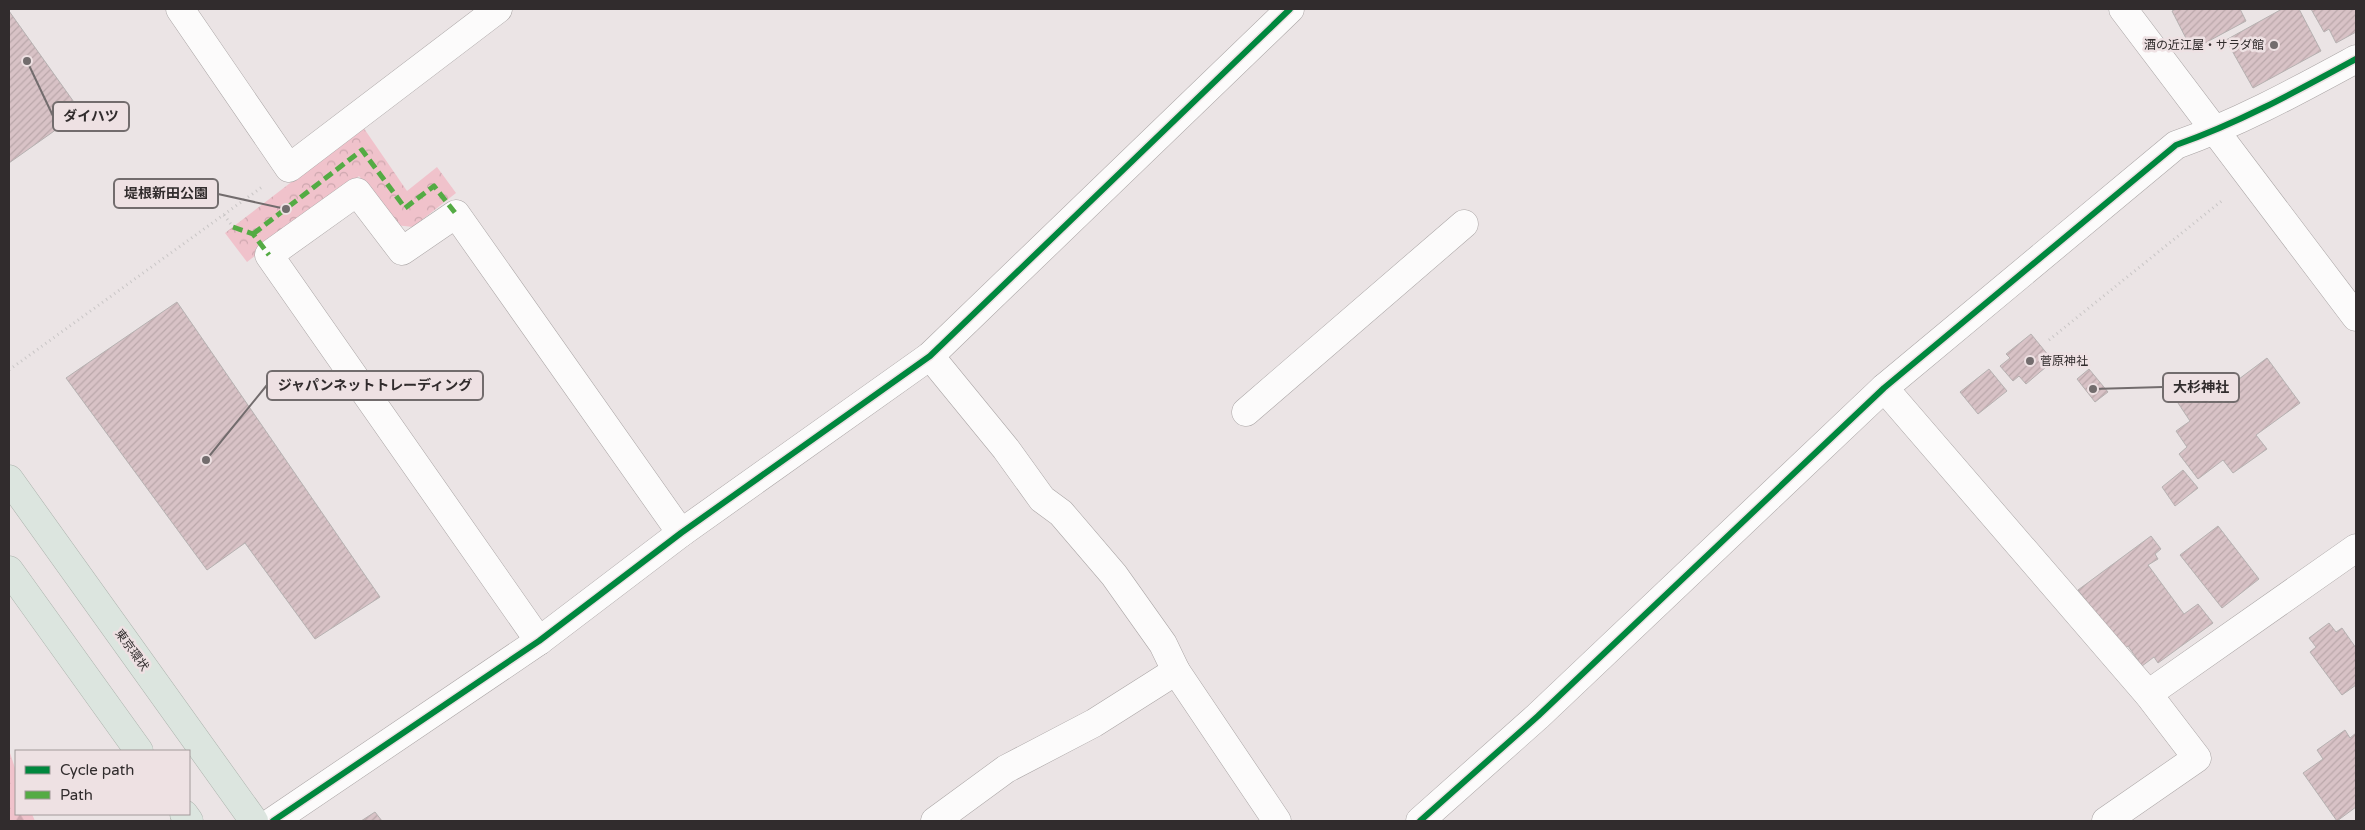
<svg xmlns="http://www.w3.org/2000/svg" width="2365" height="830" viewBox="0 0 2365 830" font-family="'Varela Round','Noto Sans JP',sans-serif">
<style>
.forest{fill:url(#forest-firs)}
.park{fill:url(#park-crowns)}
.building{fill:url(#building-hatch);stroke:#b6b1b1}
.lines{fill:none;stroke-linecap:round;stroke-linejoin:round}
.minor-casing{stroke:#aaa5a5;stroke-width:29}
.highway-casing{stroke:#acb3ad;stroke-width:29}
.path{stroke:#c9c6c6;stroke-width:3;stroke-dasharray:1 4;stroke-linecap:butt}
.minor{stroke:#fcfbfb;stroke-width:28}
.highway{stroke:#dce5df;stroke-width:28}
.quiet{stroke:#54ab44;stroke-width:5;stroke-dasharray:10 5;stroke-linecap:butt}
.cycleway-casing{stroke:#eee1e3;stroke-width:9}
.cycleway{stroke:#00873e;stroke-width:6}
.poi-dot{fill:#726c6d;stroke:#eee1e3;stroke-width:2}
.labels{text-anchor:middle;stroke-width:5;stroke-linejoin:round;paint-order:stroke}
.poi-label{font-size:12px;fill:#312c2d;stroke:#eee1e3;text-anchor:end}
.street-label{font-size:12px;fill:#312c2d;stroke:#eee1e3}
.leader{fill:none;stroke:#726c6d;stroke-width:2}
.callout-dot{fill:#726c6d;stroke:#eee1e3;stroke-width:2}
.callout{fill:#eee1e3;stroke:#726c6d;stroke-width:2}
.callout-label{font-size:14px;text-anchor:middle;font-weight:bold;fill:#312c2d}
</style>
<defs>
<pattern id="forest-firs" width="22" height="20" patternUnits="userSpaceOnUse" patternTransform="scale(1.25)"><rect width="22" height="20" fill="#f0c2cb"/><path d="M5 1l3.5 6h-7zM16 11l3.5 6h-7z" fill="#cea7af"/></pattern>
<pattern id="park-crowns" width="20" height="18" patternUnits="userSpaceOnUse" patternTransform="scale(1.25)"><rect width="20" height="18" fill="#f0c2cb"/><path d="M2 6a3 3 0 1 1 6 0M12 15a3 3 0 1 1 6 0" fill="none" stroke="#cea7af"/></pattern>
<pattern id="building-hatch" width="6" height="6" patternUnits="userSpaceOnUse" patternTransform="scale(1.25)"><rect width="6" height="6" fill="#d8c2c6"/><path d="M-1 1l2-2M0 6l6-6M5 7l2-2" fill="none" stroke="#baa7aa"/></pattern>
</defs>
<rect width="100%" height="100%" fill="#ebe4e5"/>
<!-- forest -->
<polygon class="forest" points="9,750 16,771 16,814 32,814 35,821 9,821"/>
<!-- park -->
<polygon class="park" points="363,127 407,191 437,167 456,193 413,227 395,225 359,176 247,262 225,233"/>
<!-- building -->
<g class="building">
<polygon points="2176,9 2240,9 2246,21 2192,50 2172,11"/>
<polygon points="2282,9 2299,9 2321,51 2253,88 2226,40"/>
<polygon points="2311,9 2356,9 2356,32 2336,43 2329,29 2324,32"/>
<polygon points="9,11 81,112 9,163"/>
<polygon points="177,302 380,597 315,639 245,543 207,570 66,378"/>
<polygon points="2031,334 2053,361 2026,384 2019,376 2013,381 2000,366 2010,358 2006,354"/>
<polygon points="2267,358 2300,403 2256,435 2267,449 2233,473 2223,460 2198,479 2179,454 2187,447 2176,431 2190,421 2178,403 2201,386 2211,400"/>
<polygon points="1989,369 2007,391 1978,414 1960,392"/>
<polygon points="2089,369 2108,392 2095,402 2077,379"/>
<polygon points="2183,470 2198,488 2175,506 2162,487"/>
<polygon points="2218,526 2259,579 2222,608 2180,555"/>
<polygon points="2151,536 2161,549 2155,554 2158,559 2148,565 2184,614 2198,604 2213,623 2158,663 2154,657 2142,666 2128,646 2123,650 2078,590"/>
<polygon points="2329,623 2336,632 2342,628 2356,648 2356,685 2342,695 2310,652 2316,647 2309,638"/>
<polygon points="2345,730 2350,738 2356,733 2356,807 2337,821 2303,773 2323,759 2317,750"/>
<polygon points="375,812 382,821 361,821"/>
</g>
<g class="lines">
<!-- minor casing -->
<g class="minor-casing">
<g id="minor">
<polyline points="180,9 289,168 498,9"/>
<polyline points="2123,9 2356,317"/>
<polyline points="930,356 1006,449 1042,499 1061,513 1114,575 1163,644 1176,671 1277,821"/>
<polyline points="1884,388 2148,694 2197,758 2106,821"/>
<polyline points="1246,412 1464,224"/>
<polyline points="539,641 269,255 357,192 402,251 456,214 681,533"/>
<polyline points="2148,694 2356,548"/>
<polyline points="273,821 539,641 681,533 930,356 1290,9"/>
<polyline points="935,821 1006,769 1094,723 1176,671"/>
<path d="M1420 821 1538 716 1884 388 2176 145C2239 123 2297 91 2356 59"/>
</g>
</g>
<!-- highway casing -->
<g class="highway-casing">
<g id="highway">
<polyline points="9,479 254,821"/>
<polyline points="9,570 139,751"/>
<polyline points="184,814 189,821"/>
</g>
</g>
<!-- path -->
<g class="path">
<polyline points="224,215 233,227"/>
<polyline points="2049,340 2224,199"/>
<polyline points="9,370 262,187"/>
</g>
<!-- minor -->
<use href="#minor" class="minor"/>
<!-- highway -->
<use href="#highway" class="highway"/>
<!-- quiet -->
<g class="quiet">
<polyline points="233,227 253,234 269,255"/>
<polyline points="253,234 362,150 405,208 434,186 456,214"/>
</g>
<!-- cycleway casing -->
<g class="cycleway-casing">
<g id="cycleway">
<polyline points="273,821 539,641 681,533 930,356 1290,9"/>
<path d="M1420 821 1538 716 1884 388 2176 145C2239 123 2297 91 2356 59"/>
</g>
</g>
<!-- cycleway -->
<use href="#cycleway" class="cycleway"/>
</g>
<!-- markers -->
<g class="poi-dot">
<circle cx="2274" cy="45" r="5"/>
<circle cx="2030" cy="361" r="5"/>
</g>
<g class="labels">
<!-- poi labels -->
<g class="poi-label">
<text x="2264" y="49">酒の近江屋・サラダ館</text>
<text x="2040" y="365" text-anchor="start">菅原神社</text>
</g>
<!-- street labels -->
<g class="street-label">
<text transform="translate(132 650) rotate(54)" y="4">東京環状</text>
</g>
</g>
<!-- callouts -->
<path class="leader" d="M27 61L53 116M286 209L218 194M206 460L267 385M2093 389L2163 387"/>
<g class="callout-dot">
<circle cx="27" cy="61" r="5"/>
<circle cx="286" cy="209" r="5"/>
<circle cx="206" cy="460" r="5"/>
<circle cx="2093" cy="389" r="5"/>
</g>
<g class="callout">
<rect x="53" y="102" width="76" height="29" rx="5"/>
<rect x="114" y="179" width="104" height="29" rx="5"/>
<rect x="267" y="371" width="216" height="29" rx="5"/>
<rect x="2163" y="373" width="76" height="29" rx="5"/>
</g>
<g class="callout-label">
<text x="91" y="121">ダイハツ</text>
<text x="166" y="198">堤根新田公園</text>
<text x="375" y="390">ジャパンネットトレーディング</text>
<text x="2201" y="392">大杉神社</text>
</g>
<!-- border -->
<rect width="2365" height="830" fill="none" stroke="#312c2d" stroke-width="20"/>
<!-- legend -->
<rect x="15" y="750" width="175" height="65" fill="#eee1e3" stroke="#a2999a"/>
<rect x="25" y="766" width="25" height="8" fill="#00873e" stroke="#a2999a"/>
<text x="60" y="775" font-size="15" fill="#312c2d">Cycle path</text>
<rect x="25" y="791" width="25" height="8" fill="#54ab44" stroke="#a2999a"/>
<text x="60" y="800" font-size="15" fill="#312c2d">Path</text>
</svg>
